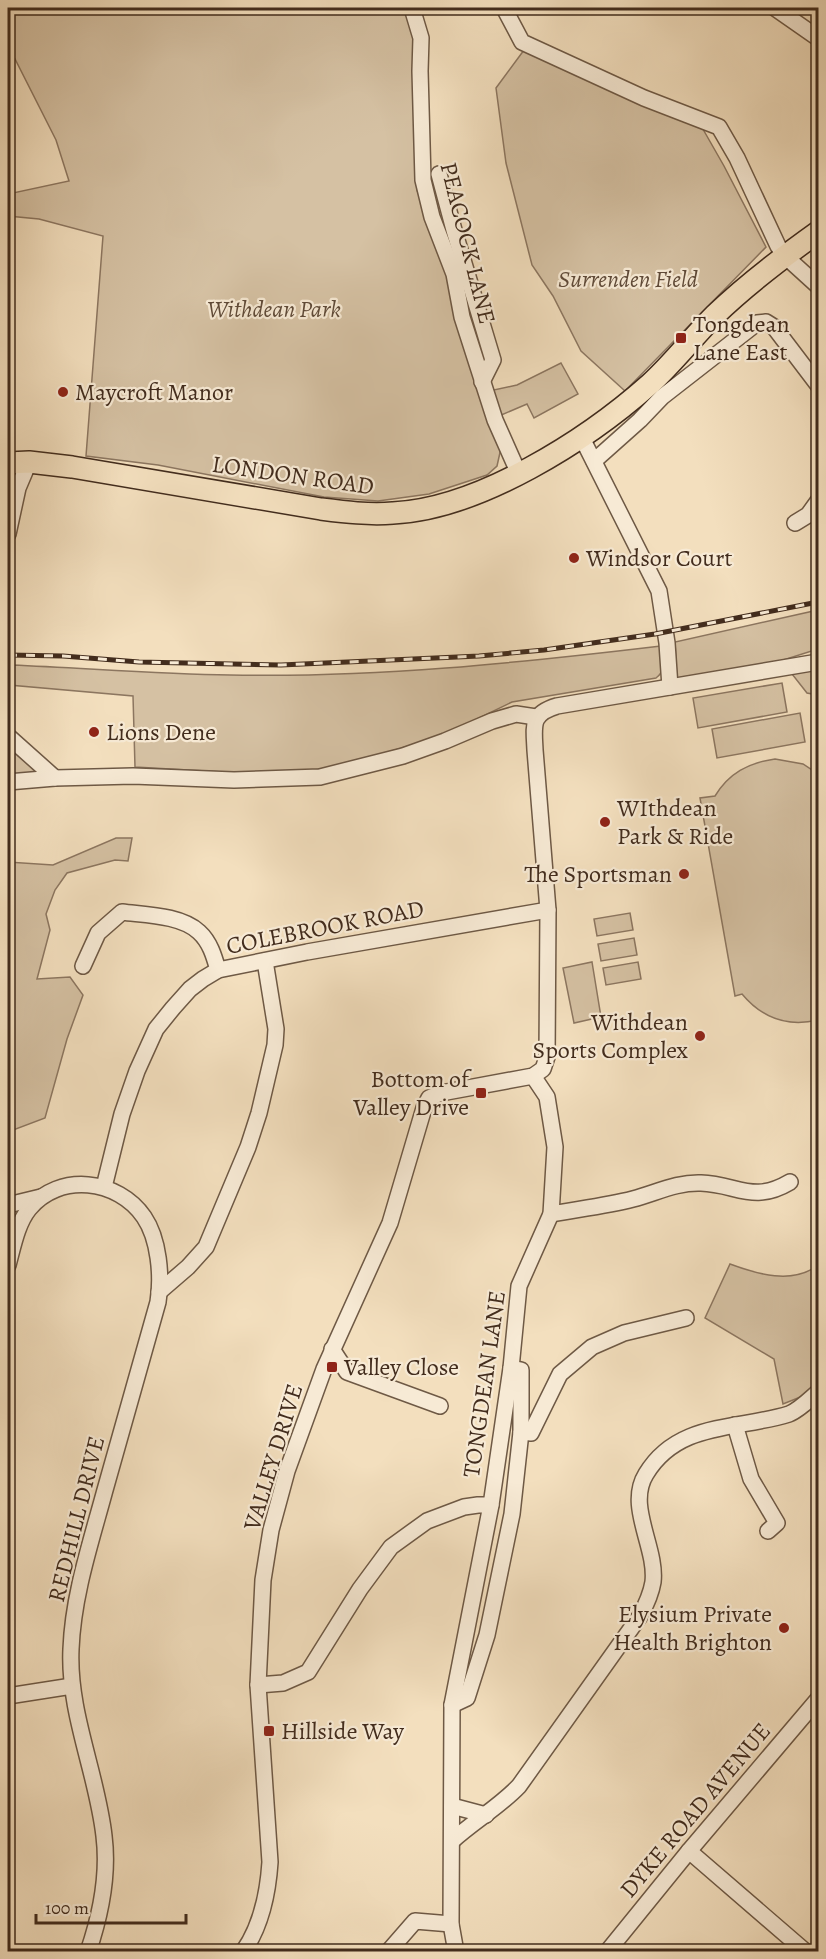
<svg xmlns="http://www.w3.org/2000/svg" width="826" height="1959" viewBox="0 0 826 1959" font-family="Alegreya,serif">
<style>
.green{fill:#d5c1a3;stroke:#8c7660;stroke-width:1.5}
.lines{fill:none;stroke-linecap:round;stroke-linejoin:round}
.minor-casing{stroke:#6e5945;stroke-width:18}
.highway-casing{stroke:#422c1d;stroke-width:24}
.minor{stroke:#f7ead5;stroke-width:15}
.highway{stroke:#f3dfbe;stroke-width:21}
.rail-casing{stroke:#422c1d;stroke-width:5}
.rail{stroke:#f7ead5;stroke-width:3;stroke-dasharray:9;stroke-linecap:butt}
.poi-dot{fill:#8f2418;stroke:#f7ead5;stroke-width:2}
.labels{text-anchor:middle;stroke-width:4.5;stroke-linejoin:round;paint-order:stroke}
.street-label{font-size:24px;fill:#422c1d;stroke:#f7ead5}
.park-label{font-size:24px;font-style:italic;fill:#5f4a38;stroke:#f7ead5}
.poi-label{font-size:24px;fill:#422c1d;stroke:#f7ead5;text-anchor:start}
</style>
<rect width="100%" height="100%" fill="#f3dfbe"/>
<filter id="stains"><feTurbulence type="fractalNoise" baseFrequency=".00333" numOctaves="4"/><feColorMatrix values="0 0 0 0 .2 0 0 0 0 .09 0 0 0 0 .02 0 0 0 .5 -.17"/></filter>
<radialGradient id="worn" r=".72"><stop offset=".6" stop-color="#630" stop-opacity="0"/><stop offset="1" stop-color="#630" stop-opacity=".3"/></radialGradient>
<!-- green -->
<g class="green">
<polygon points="8,8 408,8 415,38 417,190 450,278 501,448 497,466 487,475 429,494 378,501 324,497 158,465 86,456 103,236 39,219 8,216 8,194 69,181 56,140 8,45"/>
<polygon points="527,46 700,124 724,166 766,247 625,391 581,351 553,296 532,265 506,163 496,88"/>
<polygon points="561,363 578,394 534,418 527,404 499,416 489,391 517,385"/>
<polygon points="818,610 818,649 777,662 677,681 675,642"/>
<path d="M661 646C662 658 667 670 656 678L512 702 444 735 343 766 306 771 241 773 135 767 133 696 9 685 12 665C85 668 157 674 230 675 374 678 518 663 661 646Z"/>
<polygon points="818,667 818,695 807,693 792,674"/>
<polygon points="782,683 787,712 698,728 693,698"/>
<polygon points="800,713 805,742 717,758 712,729"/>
<polygon points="8,742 37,769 38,774 8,777"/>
<path d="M775 759 803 764 818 774V1020C788 1027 762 1018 742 994L735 996 700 798 715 796C729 773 748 763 775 759Z"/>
<polygon points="116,838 132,838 128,861 115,860 67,873 55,890 46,914 50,930 37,979 70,977 83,995 67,1039 45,1118 8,1132 8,862 53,865"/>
<polygon points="630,913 633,930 597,936 594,919"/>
<polygon points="634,938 637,955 601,961 598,944"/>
<polygon points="592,962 601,1017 574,1023 563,968"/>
<polygon points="638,962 641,979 606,985 603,968"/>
<path d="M730 1264C757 1274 793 1285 818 1265V1381L803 1396 783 1404 774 1359 705 1318Z"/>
</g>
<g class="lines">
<!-- minor casing -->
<g class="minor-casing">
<g id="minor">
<polyline points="412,8 421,38 420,71 423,180 432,217 454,274 462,317 495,420 519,474"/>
<polyline points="504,8 522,42 644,98 719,127 737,158 778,246 785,256 818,286"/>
<polyline points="775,8 818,38"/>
<polyline points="439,174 454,230 493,360 482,382"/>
<polyline points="582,438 659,591 667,643 670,687"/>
<polyline points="594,461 640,420 662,397 757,323 766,322 774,327 818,385"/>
<polyline points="795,523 808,515 818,501"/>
<polyline points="8,534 18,488 29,462"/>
<polyline points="8,736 55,778"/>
<polyline points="8,782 55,778 133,776 234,780 320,777 403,756 445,741 492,721 516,714 536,717"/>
<path d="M83 966 98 933 122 912C145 915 181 915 199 932 210 942 214 956 218 970"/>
<polyline points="104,1187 122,1114 137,1071 156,1029 173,1008 190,989 203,979 218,970 307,952 548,910"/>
<polyline points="8,1205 41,1197"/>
<path d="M551 1214C578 1209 606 1206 633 1199 656 1193 677 1182 701 1183 737 1184 753 1204 790 1182"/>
<path d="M8 1265C13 1247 17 1224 29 1209 59 1172 118 1179 144 1217 159 1239 162 1276 158 1302 140 1365 123 1427 105 1490 91 1542 73 1595 71 1649 68 1713 97 1773 104 1836 109 1876 101 1914 88 1952"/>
<polyline points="159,1292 188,1267 206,1247 248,1147 259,1113 275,1045 276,1029 265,961"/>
<polyline points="332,1349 347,1372 440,1406"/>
<polyline points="735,1425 751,1479 777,1523 768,1531"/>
<polyline points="521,1432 531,1433 560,1374 592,1347 624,1333 686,1318"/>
<polyline points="258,1685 283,1683 308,1672 360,1589 391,1547 427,1521 464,1507 478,1505 491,1505"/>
<polyline points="8,1696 72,1686"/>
<polyline points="452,1705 467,1698 487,1635 512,1514 521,1432 521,1370 511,1368"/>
<polyline points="452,1806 486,1815"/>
<path d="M452 1841C474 1821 499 1807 519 1786L640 1616C646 1605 651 1594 653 1582 657 1547 626 1506 646 1474 678 1421 738 1430 789 1414 799 1410 810 1399 818 1392"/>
<polyline points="689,1851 806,1952"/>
<path d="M243 1952C262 1925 268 1893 270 1862L258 1685 263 1580 271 1530 287 1471 324 1369 390 1223 424 1108 429 1098 441 1093 533 1076 543 1069 547 1057 548 910 535 750C534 726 530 714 557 706L818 662"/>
<polyline points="388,1952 415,1921 451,1924"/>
<polyline points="456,1952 451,1924 452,1705 491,1505 511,1368 519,1286 551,1214 555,1147 547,1097 533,1076"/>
<polyline points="607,1952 689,1851 818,1699"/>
<polyline points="817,1952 818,1951"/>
</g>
</g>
<!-- highway casing -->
<g class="highway-casing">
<path id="highway" d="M8 463 29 462 72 467 321 509C345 512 369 515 393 513 479 509 587 440 650 384 673 363 693 337 715 315 747 284 783 257 818 232"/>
</g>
<!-- minor -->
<use href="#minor" class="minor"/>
<!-- highway -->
<use href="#highway" class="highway"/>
<!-- rail casing -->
<g class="rail-casing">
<polyline id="rail" points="8,655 63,656 139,662 281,665 479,656 544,650 655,634 818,602"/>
</g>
<!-- rail -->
<use href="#rail" class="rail"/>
</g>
<!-- markers -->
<g class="poi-dot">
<rect x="675" y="332" width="12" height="12" rx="3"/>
<circle cx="63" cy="392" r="6"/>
<circle cx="574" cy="558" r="6"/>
<circle cx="94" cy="732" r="6"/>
<circle cx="605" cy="822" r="6"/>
<circle cx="684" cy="874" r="6"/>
<circle cx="700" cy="1036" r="6"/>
<rect x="475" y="1087" width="12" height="12" rx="3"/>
<rect x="326" y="1361" width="12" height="12" rx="3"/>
<circle cx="784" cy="1628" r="6"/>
<rect x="263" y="1725" width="12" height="12" rx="3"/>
</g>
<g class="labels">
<!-- street labels -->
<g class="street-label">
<text transform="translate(468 243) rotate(76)" y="8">PEACOCK LANE</text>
<text transform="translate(293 475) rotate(8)" y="8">LONDON ROAD</text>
<text transform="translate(325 927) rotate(-11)" y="8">COLEBROOK ROAD</text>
<text transform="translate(484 1384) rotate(-82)" y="8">TONGDEAN LANE</text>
<text transform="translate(273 1457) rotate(-73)" y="8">VALLEY DRIVE</text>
<text transform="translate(76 1519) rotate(-76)" y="8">REDHILL DRIVE</text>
<text transform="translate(695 1810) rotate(-50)" y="8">DYKE ROAD AVENUE</text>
</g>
<!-- park labels -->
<g class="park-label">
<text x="628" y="287">Surrenden Field</text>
<text x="274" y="317">Withdean Park</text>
</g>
<!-- poi labels -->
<g class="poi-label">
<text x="693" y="332">Tongdean<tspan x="693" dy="28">Lane East</tspan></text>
<text x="75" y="400">Maycroft Manor</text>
<text x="586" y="566">Windsor Court</text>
<text x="106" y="740">Lions Dene</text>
<text x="617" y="816">WIthdean<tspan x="617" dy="28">Park &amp; Ride</tspan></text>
<text x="672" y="882" text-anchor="end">The Sportsman</text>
<text x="688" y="1030" text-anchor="end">Withdean<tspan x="688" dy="28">Sports Complex</tspan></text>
<text x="469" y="1087" text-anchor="end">Bottom of<tspan x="469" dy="28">Valley Drive</tspan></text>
<text x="344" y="1375">Valley Close</text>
<text x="772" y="1622" text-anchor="end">Elysium Private<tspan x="772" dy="28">Health Brighton</tspan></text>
<text x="281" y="1739">Hillside Way</text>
</g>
</g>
<!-- margin -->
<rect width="826" height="1959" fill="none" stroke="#f3dfbe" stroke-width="30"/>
<rect x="9" y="9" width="808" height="1941" fill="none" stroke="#422c1d" stroke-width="3"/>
<rect x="15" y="15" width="796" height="1929" fill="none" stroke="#422c1d" stroke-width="1.5"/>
<!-- scale -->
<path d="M36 1914v9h150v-9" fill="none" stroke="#422c1d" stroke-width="3"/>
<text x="45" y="1914" font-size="18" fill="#422c1d" stroke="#f7ead5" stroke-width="4.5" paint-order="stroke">100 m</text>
<rect width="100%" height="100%" filter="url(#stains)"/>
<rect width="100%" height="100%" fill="url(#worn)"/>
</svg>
